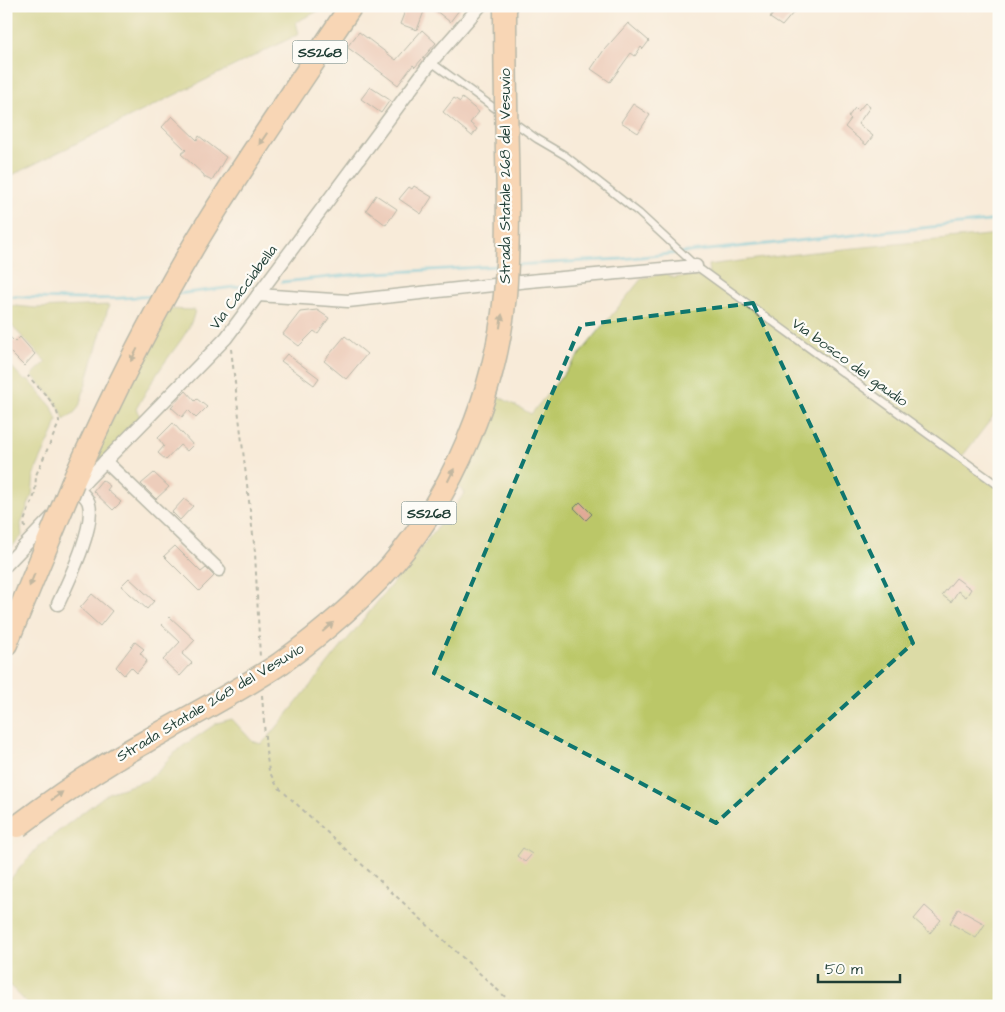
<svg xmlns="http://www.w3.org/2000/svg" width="1005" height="1012" viewBox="0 0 1005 1012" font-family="'Architects Daughter',sans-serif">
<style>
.green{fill:#bbc768;stroke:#6d824e}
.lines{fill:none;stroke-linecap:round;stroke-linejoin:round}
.stream{stroke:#58bfd6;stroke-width:3}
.building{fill:#e1a997}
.lane-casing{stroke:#6b7a6e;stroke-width:9}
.street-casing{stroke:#6b7a6e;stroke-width:15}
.highway-casing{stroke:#6b7a6e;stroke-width:25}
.path{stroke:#6b7a6e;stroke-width:2;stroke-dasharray:4 4;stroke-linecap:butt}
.lane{stroke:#fff;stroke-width:6}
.street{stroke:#fff;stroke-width:12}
.highway{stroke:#f8bd89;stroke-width:22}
.highway-bridge-casing{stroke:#6b7a6e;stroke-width:25;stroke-linecap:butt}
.highway-bridge{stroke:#f8bd89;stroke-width:22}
.oneway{fill:#81775a}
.marked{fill:none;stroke:#0f766e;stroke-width:4;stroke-dasharray:10 6;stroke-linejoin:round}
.labels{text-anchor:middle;stroke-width:4.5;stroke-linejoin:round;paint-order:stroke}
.shield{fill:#fdfcf7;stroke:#62766e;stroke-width:1}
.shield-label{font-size:14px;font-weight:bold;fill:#1f3d34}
.street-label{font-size:15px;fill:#1f3d34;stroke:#fdfcf7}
</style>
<rect width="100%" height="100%" fill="#fdfcf7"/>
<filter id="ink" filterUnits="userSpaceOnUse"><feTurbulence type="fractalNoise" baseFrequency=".02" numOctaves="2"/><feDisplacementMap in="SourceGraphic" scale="10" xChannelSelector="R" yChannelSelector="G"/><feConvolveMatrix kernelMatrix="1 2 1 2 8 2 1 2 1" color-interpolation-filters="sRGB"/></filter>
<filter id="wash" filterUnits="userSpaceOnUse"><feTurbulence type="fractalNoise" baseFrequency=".0096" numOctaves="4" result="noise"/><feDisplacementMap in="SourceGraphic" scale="20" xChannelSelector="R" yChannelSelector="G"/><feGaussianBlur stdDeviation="1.12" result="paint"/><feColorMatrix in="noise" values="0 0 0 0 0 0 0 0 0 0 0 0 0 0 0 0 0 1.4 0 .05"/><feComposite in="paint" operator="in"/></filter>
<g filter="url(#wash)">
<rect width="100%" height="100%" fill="#f8ebd9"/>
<!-- green -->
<g class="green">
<polygon points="6,6 323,6 324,8 296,22 299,34 6,178"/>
<polygon points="999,234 999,409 961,458 999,487 999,1006 30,1006 6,982 6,884 38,847 108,793 148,780 163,767 169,758 183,746 217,723 232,719 252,741 261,744 273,732 465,493 457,486 496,395 531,414 642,278 666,273 673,278 686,276 700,277 709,274 708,265 813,252"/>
<path d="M6 305 36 308 109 305 79 407 74 413 64 420C60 402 44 389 32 375L46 362 12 326 6 332Z"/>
<path d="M167 309 195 310C191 332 173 349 161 368 152 381 144 395 136 409L141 418 81 481Z"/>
<polygon points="6,361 25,381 28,379 52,407 57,420 54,430 34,474 32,495 21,524 22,536 6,553"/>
</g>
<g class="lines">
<!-- stream -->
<g class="stream">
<polyline points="514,265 621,259 999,220"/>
<polyline points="282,282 360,274 498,266"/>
<polyline points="177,294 251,285"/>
<path d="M6 296C56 300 106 300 155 296"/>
</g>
</g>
<g id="blocks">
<!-- building -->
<g class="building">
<polygon points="407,6 426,6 417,30 400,24"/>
<polygon points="430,6 462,6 450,22"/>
<polygon points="779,6 799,6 782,26 770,18"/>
<polygon points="628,23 649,41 643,49 641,47 635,56 631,53 610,82 591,69 604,50"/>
<polygon points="422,30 436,43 415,67 413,65 398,85 347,47 359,32 396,60"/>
<polygon points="370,87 390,100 381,113 361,99"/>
<polygon points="454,98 460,102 462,98 479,112 470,123 477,129 472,136 443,112"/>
<polygon points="865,103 870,107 858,124 873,136 866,145 845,127 851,119 848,117 855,108 858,111"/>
<polygon points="633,104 650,115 638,133 621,122"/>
<polygon points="172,116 197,140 199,136 226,157 212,181 204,177 204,175 181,154 186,150 162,127"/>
<polygon points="414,186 432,197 421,214 399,199 409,187 412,189"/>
<polygon points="376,195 397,209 386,225 366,210"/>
<polygon points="317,310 329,318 318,334 314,331 299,346 283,334 300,312"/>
<polygon points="6,333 15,342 20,337 35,354 24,366 6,348"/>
<polygon points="345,336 367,354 346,379 324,361"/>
<polygon points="287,354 319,378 314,385 281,361"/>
<polygon points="186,391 195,401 197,399 207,407 196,418 188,410 182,417 171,407"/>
<polygon points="173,423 193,445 187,451 180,445 166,460 158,453 164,446 158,438"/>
<polygon points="154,473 169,487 156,499 141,484"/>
<polygon points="102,480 110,486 107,490 121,502 113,510 93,491"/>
<polygon points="184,499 193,506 180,520 172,512"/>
<polygon points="580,502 592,514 586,520 574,508"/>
<polygon points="175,546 201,572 206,568 214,576 199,591 164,556"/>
<polygon points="129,578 154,601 147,609 121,586"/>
<polygon points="956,578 971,589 966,597 958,591 951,602 942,595"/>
<polygon points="92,594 112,611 100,626 80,608"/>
<polygon points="170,617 195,640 182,654 192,663 180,676 163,660 180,642 162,625"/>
<polygon points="135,642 144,649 140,653 147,661 137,673 131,667 124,675 116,667"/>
<polygon points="523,848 532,854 525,862 517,856"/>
<polygon points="925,906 941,920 930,933 914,919"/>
<polygon points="958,909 985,924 976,938 950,923"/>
</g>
</g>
</g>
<g filter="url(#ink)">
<use href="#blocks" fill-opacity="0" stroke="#6b7a6e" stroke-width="1"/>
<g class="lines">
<!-- lane casing -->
<g class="lane-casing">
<g id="lane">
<polyline points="431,62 500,112"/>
<polyline points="512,121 537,139 566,156 639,213 696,266 999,486"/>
</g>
</g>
<!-- street casing -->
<g class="street-casing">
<g id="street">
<polyline points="258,295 348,301 529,281 696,266"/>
<polyline points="105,461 219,570"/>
<polyline points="75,492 226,338 431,62 480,6"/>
<polyline points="6,565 53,516"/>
<path d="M58 604C68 582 95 528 89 504 88 498 82 494 78 489"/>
</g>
</g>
<!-- highway casing -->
<g class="highway-casing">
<g id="highway">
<path d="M73 482C113 393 156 306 207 224 253 150 303 78 351 6"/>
<polyline points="6,644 51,535"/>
</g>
</g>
<!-- path -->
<g class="path">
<polyline points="231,349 255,552 260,658"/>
<path d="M25 528 24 521 35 494 36 475 59 423C59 404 40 390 28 376"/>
<polyline points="262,695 266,751 269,771 277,786 515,1006"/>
</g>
<!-- lane -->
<use href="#lane" class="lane"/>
<!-- street -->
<use href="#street" class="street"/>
<!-- highway -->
<use href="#highway" class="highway"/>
<!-- highway-bridge casing -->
<g class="highway-bridge-casing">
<g id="highway-bridge">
<polyline points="51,535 73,482"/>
<path d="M18 826C59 795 100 767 145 742 190 716 238 692 281 663 321 634 358 603 391 566 455 491 496 392 505 295 509 248 508 200 507 153 506 104 505 55 505 6"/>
</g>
</g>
<!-- highway-bridge -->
<use href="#highway-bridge" class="highway-bridge"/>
</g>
<!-- one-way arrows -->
<defs><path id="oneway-solid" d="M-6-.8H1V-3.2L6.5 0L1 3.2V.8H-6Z" transform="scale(1.25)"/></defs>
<g class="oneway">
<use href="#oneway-solid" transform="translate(263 139) rotate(124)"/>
<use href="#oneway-solid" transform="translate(501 321) rotate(-81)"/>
<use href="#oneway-solid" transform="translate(134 355) rotate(118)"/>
<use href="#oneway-solid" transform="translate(451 475) rotate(-64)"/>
<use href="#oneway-solid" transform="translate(32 580) rotate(112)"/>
<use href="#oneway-solid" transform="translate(328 627) rotate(-41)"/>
<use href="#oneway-solid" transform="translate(57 796) rotate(-36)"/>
</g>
</g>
<!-- marked area -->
<path d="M0 0H1005V1012H0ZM753 303 913 643 716 823 434 673 581 325Z" fill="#f8ebd9" fill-opacity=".55" fill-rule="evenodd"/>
<path class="marked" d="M753 303 913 643 716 823 434 673 581 325Z"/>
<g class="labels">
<!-- shield labels -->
<g class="shield">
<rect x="292.5" y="40.5" width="55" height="23" rx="4"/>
<rect x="401.5" y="501.5" width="55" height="23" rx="4"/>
</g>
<g class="shield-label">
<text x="320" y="57">SS268</text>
<text x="429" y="518">SS268</text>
</g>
<!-- street labels -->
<g class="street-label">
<text transform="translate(505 176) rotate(-90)" y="5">Strada Statale 268 del Vesuvio</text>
<text transform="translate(243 287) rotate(-53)" y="5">Via Cacciabella</text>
<text transform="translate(850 362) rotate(36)" y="5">Via bosco del gaudio</text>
<text transform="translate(210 702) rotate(-31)" y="5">Strada Statale 268 del Vesuvio</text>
</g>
</g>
<!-- margin -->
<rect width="1005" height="1012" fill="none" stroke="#fdfcf7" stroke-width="25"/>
<!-- scale -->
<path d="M818 974v8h82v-8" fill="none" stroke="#1f3d34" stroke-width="2.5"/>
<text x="825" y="974" font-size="15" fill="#1f3d34" stroke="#fdfcf7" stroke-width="4" paint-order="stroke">50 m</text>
</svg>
